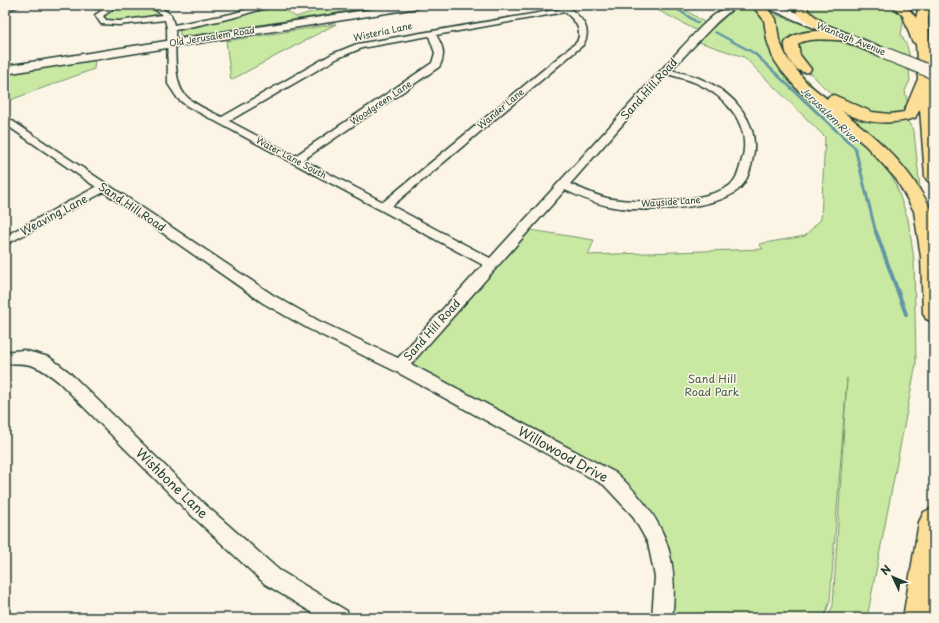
<svg xmlns="http://www.w3.org/2000/svg" width="939" height="623" viewBox="0 0 939 623" font-family="'Playpen Sans',sans-serif">
<style>
.green{fill:#c9e9a2;stroke:#74936b}
.lines{fill:none;stroke-linecap:round;stroke-linejoin:round}
.stream-far2{stroke:#6296a5;stroke-width:2.5}
.stream-far1{stroke:#6296a5;stroke-width:3}
.stream{stroke:#6296a5;stroke-width:4}
.street-casing{stroke:#1f3d34;stroke-width:3}
.secondary-casing{stroke:#1f3d34;stroke-width:3}
.highway-casing{stroke:#1f3d34;stroke-width:3}
.street{fill:#fcf5e5;fill-rule:evenodd}
.secondary{fill:#fcf5e5;fill-rule:evenodd}
.highway{fill:#fcde96;fill-rule:evenodd}
.secondary-bridge-casing{stroke:#1f3d34;stroke-width:14;stroke-linecap:butt}
.secondary-bridge{stroke:#fcf5e5;stroke-width:12}
.labels{text-anchor:middle;stroke-width:3;stroke-linejoin:round;paint-order:stroke}
.far-street-label{font-size:9px;fill:#1f3d34;stroke:#fcf5e5}
.far-water-label{font-size:10px;font-style:italic;fill:#355b5a;stroke:#fcf5e5}
.street-label{font-size:11px;fill:#1f3d34;stroke:#fcf5e5}
.park-label{font-size:11px;fill:#415f4a;stroke:#fcf5e5}
.near-street-label{font-size:13px;fill:#1f3d34;stroke:#fcf5e5}
</style>
<rect width="100%" height="100%" fill="#fcf5e5"/>
<filter id="ink" filterUnits="userSpaceOnUse"><feTurbulence type="fractalNoise" baseFrequency=".025" numOctaves="2"/><feDisplacementMap in="SourceGraphic" scale="8" xChannelSelector="R" yChannelSelector="G"/><feConvolveMatrix kernelMatrix="1 2 1 2 8 2 1 2 1" color-interpolation-filters="sRGB"/></filter>
<g filter="url(#ink)">
<!-- green -->
<g class="green">
<polygon points="116,5 152,5 167,16 126,23 105,21 102,14"/>
<polygon points="333,5 388,5 181,37 179,31 279,6 296,17"/>
<polygon points="648,5 678,5 713,28 738,5 753,5 763,14 769,46 824,110 876,155 894,180 908,219 914,260 916,364 867,618 828,618 833,605 847,378 830,601 824,618 665,618 669,590 629,492 403,365 524,229 594,240 588,255 763,249 759,244 805,236 821,219 825,137 744,57 699,42 705,35"/>
<polygon points="805,5 891,5 898,9 904,16 901,35 907,46 910,58 812,18 806,13"/>
<polygon points="928,5 934,5 934,67 929,65 925,29"/>
<polygon points="769,12 818,30 817,31 819,33 800,33 789,36 784,46 797,70 817,90 830,99 888,122 907,120 914,132 920,189 914,188 792,70 778,46"/>
<polygon points="336,24 231,80 226,41"/>
<path d="M802 37 831 38 909 69 910 80 905 91 908 105 905 112C894 115 883 117 871 115 841 109 804 72 793 44Z"/>
<polygon points="95,60 94,69 5,102 5,74"/>
</g>
<g class="lines">
<!-- stream-far2 -->
<g class="stream-far2">
<polyline points="671,5 698,23"/>
<polyline points="715,32 754,53 806,102"/>
</g>
<!-- stream-far1 -->
<polyline class="stream-far1" points="805,101 855,148 876,233"/>
<!-- stream -->
<polyline class="stream" points="876,232 906,314"/>
<!-- street casing -->
<g class="street-casing">
<g id="street">
<polygon points="10,5 22,5 5,11 5,7"/>
<path d="M110 5H119L103 16 106 20 119 21 162 15 150 5H158L171 15 174 25 231 14 263 5H275L232 18 175 30C176 47 173 82 185 95 194 105 210 111 222 117L332 54 357 44 561 9 557 5H566C579 16 594 27 583 45L392 206 490 258 683 46C696 33 718 5 737 5L717 22 671 70C682 73 693 75 703 80 734 93 760 123 753 157 751 169 747 182 738 190 715 210 643 212 613 207 596 204 580 197 565 190L411 364 616 473C663 516 680 554 672 618H652L655 577 648 543 632 515 604 485 395 371 309 329 263 303 104 192 5 245V236L96 187 5 124V116L273 295 319 321 398 358 483 265 187 106 178 99 168 84 167 28 165 20 119 25 101 24 95 15ZM565 12C575 21 583 29 577 42L383 202 303 160 439 67C446 55 443 46 436 35ZM429 36 435 53 432 63 295 156 229 121 338 58 362 48ZM667 74C677 77 687 79 696 83 725 96 750 123 743 156 740 166 738 179 729 186 704 203 636 204 607 198 594 195 582 189 570 184Z"/>
<path d="M23 350 49 357 69 372 200 500 279 570 347 611 350 618H321L265 584 188 512 59 382C39 366 31 362 5 364V352Z"/>
</g>
</g>
<!-- secondary casing -->
<g class="secondary-casing">
<g id="secondary">
<polygon points="398,5 423,5 418,8 5,74 5,66"/>
<polygon points="764,5 778,5 888,50 890,53 884,57 880,56 765,7"/>
</g>
</g>
<!-- highway casing -->
<g class="highway-casing">
<g id="highway">
<path d="M752 5H764L776 19 779 40 787 58 807 83 827 99 829 96 834 95 872 112 890 114 904 112 918 79 916 44 912 41 903 16 892 5H906L916 18 919 5H931L928 19 934 97V182L928 181 925 177 920 109 915 118C890 125 866 125 842 111 873 135 901 158 921 192 927 201 932 209 934 220V322L926 319 923 313 921 257 914 211 896 179 880 161 865 145 797 89 781 70 773 58 767 40 764 20Z"/>
<path d="M795 5H807L808 11 827 25 829 28 825 31 846 33 852 37C847 45 813 34 798 44L800 55 811 69 809 72C795 75 784 55 785 43 792 33 809 31 820 31L798 15Z"/>
<polygon points="934,507 934,618 903,618 919,522 924,512"/>
</g>
</g>
<!-- street -->
<use href="#street" class="street"/>
<!-- secondary -->
<use href="#secondary" class="secondary"/>
<!-- highway -->
<use href="#highway" class="highway"/>
<!-- secondary-bridge casing -->
<g class="secondary-bridge-casing">
<polyline id="secondary-bridge" points="884,53 934,73"/>
</g>
<!-- secondary-bridge -->
<use href="#secondary-bridge" class="secondary-bridge"/>
</g>
</g>
<g class="labels">
<!-- far-street labels -->
<g class="far-street-label">
<text transform="translate(383 32) rotate(-12)" y="3">Wisteria Lane</text>
<text transform="translate(212 37) rotate(-9)" y="3">Old Jerusalem Road</text>
<text transform="translate(851 39) rotate(22)" y="3">Wantagh Avenue</text>
<text transform="translate(381 103) rotate(-34)" y="3">Woodgreen Lane</text>
<text transform="translate(501 109) rotate(-40)" y="3">Wander Lane</text>
<text transform="translate(291 158) rotate(28)" y="3">Water Lane South</text>
<text transform="translate(671 202) rotate(-4)" y="3">Wayside Lane</text>
</g>
<!-- far-water labels -->
<g class="far-water-label">
<text transform="translate(830 115) rotate(44)" y="4">Jerusalem River</text>
</g>
<!-- street labels -->
<g class="street-label">
<text transform="translate(649 89) rotate(-48)" y="4">Sand Hill Road</text>
<text transform="translate(132 207) rotate(34)" y="4">Sand Hill Road</text>
<text transform="translate(54 215) rotate(-28)" y="4">Weaving Lane</text>
<text transform="translate(432 330) rotate(-48)" y="4">Sand Hill Road</text>
</g>
<!-- park labels -->
<g class="park-label">
<text x="712" y="383">Sand Hill<tspan x="712" dy="13">Road Park</tspan></text>
</g>
<!-- near-street labels -->
<g class="near-street-label">
<text transform="translate(563 454) rotate(29)" y="5">Willowood Drive</text>
<text transform="translate(172 483) rotate(44)" y="5">Wishbone Lane</text>
</g>
</g>
<!-- margin -->
<rect width="939" height="623" fill="none" stroke="#fcf5e5" stroke-width="20"/>
<rect x="10" y="10" width="919" height="603" fill="none" stroke="#1f3d34" stroke-width="1.5" filter="url(#ink)"/>
<!-- north arrow -->
<g transform="translate(893 577) rotate(314)" stroke="#fcf5e5" stroke-width="3" paint-order="stroke">
<path d="M0-3L7 15L0 10L-7 15Z" fill="#1f3d34"/>
<text y="-6" font-size="11" font-weight="bold" text-anchor="middle" fill="#1f3d34">N</text>
</g>
</svg>
